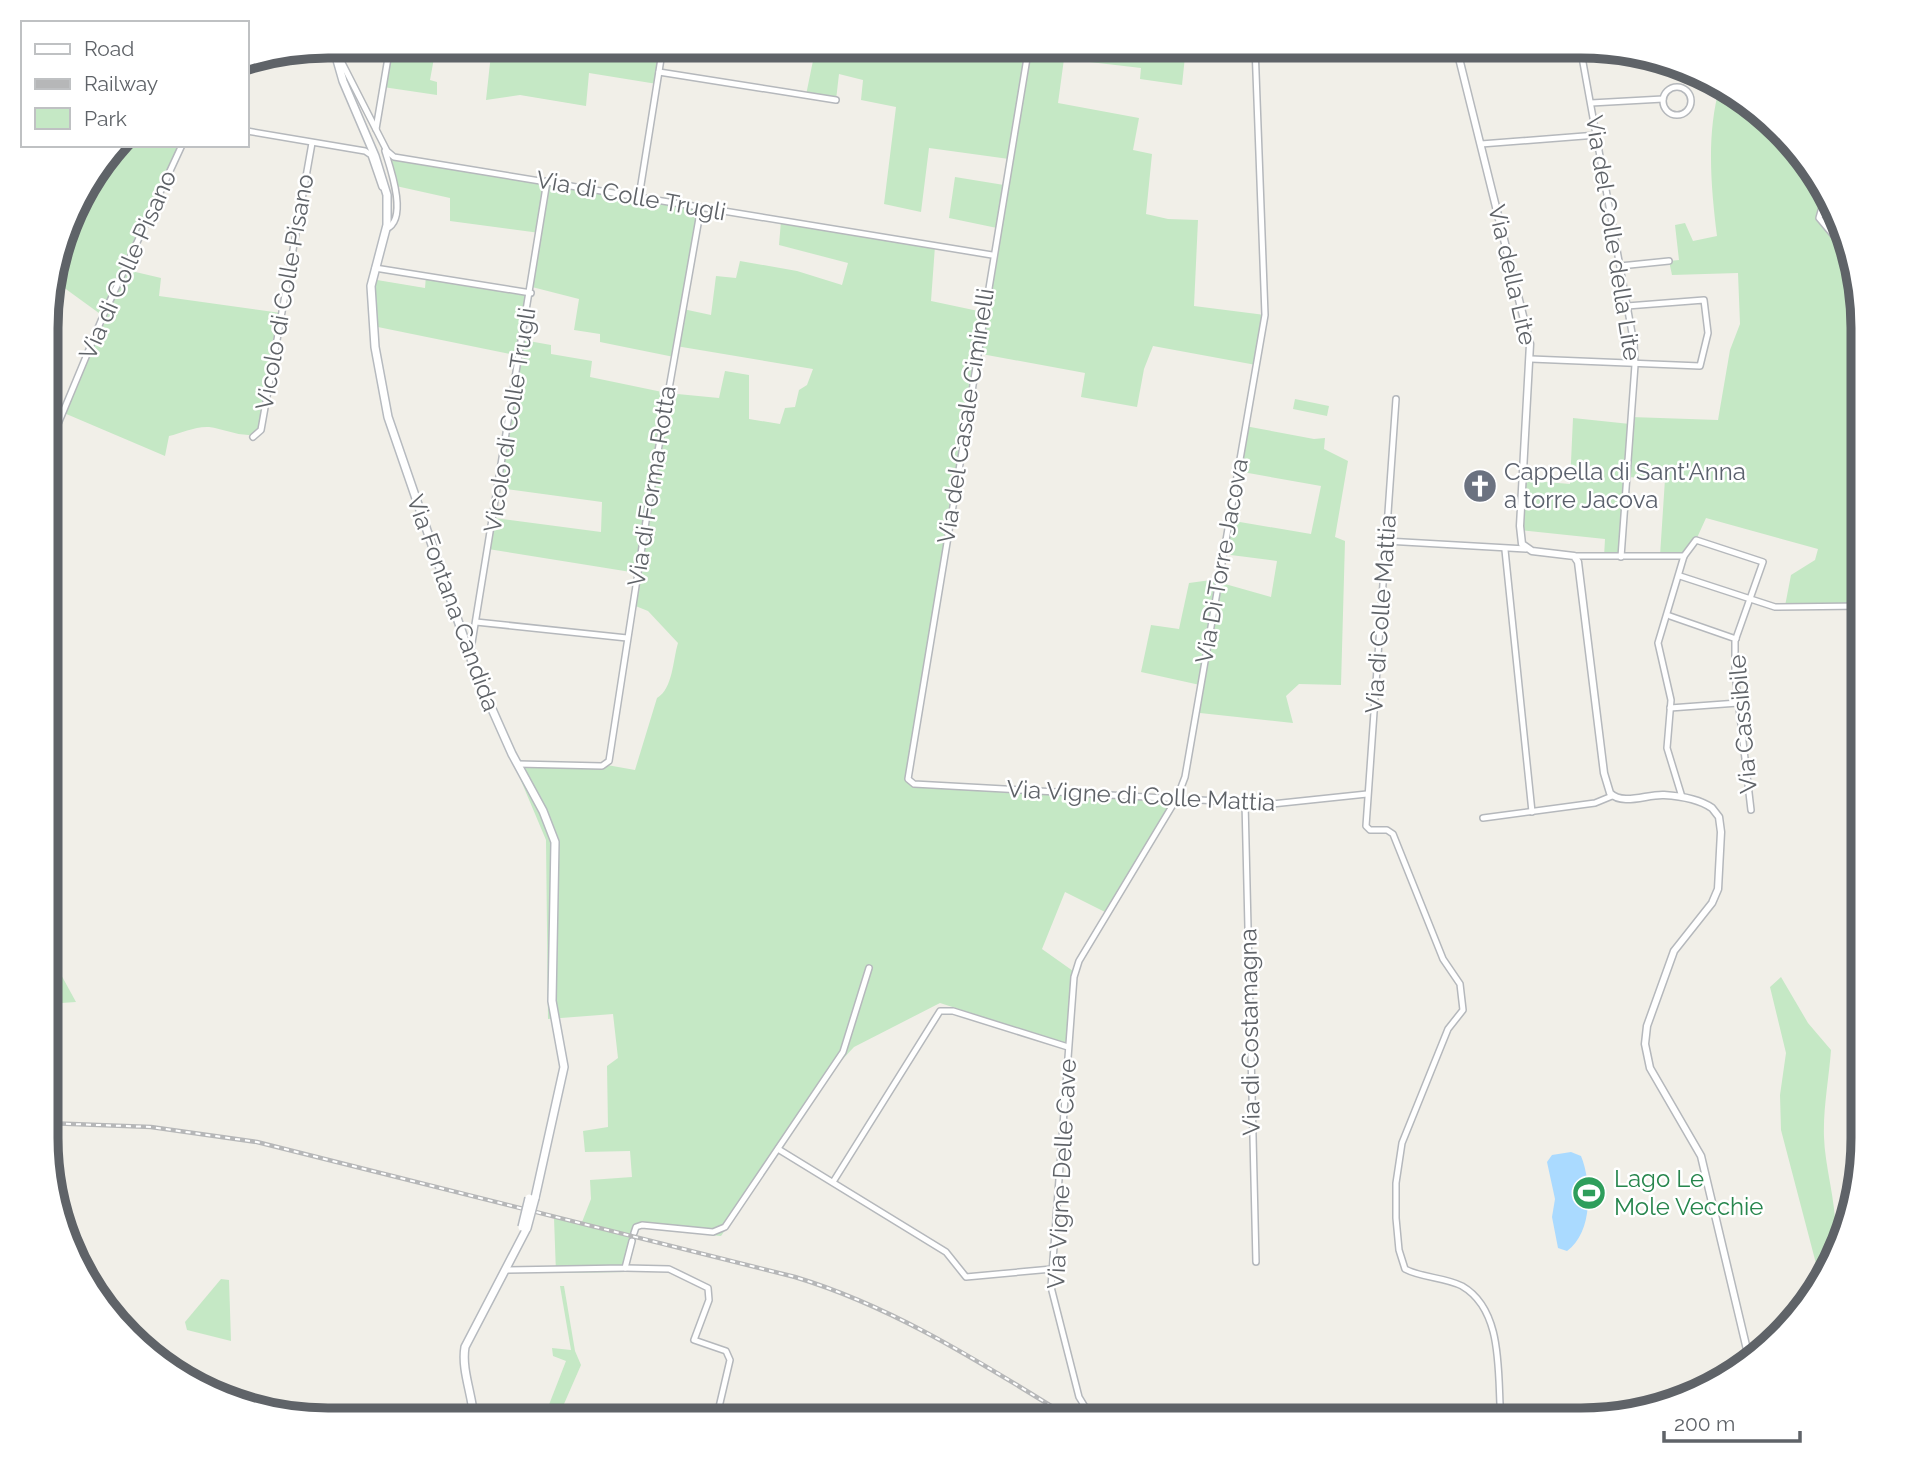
<svg xmlns="http://www.w3.org/2000/svg" width="1909" height="1466" viewBox="0 0 1909 1466" font-family="Raleway,sans-serif">
<style>
.green{fill:#c5e8c5}
.water{fill:#aadaff}
.lines{fill:none;stroke-linecap:round;stroke-linejoin:round}
.minor-casing{stroke:#b5b8bc;stroke-width:8}
.tertiary-casing{stroke:#b5b8bc;stroke-width:9}
.secondary-casing{stroke:#b6babf;stroke-width:10}
.minor{stroke:#fff;stroke-width:5}
.tertiary{stroke:#fff;stroke-width:6}
.secondary{stroke:#fff;stroke-width:7}
.rail-casing{stroke:#b6b7b8;stroke-width:4.5}
.rail{stroke:#fff;stroke-width:2;stroke-dasharray:5;stroke-linecap:butt}
.secondary-bridge-casing{stroke:#b6babf;stroke-width:10;stroke-linecap:butt}
.secondary-bridge{stroke:#fff;stroke-width:7}
.labels{text-anchor:middle;stroke-width:5;stroke-linejoin:round;paint-order:stroke}
.street-label{font-size:24px;fill:#5f6368;stroke:#fff}
.worship-label{font-size:24px;fill:#5b616d;stroke:#fff;text-anchor:start}
.leisure-label{font-size:24px;fill:#27864d;stroke:#fff;text-anchor:start}
.rim{fill:none;stroke:#5f6368;stroke-width:9}
</style>
<rect width="100%" height="100%" fill="#f1efe8"/>
<!-- green -->
<g class="green">
<polygon points="390,46 663,46 657,84 589,73 586,106 520,95 486,100 491,54 436,47 430,80 437,82 437,95 383,87"/>
<path d="M816 46 1186 47 1182 85 1140 79 1141 68 1064 59 1058 103 1139 118 1133 150 1152 154 1146 214 1168 219 1198 220 1194 306 1265 315 1256 365 1153 346 1144 369 1137 407 1081 397 1085 373 976 353 907 774 914 784 1177 798 1107 913 1065 892 1042 949 1073 971 1067 1044 940 1003 854 1047 840 1062 721 1236 638 1228 628 1272 556 1273 554 1218 582 1222 591 1199 590 1180 632 1177 630 1151 585 1152 583 1131 608 1127 607 1066 618 1058 613 1014 548 1019 546 840 514 764 607 765 635 770 657 698C673 689 673 659 678 643L648 611 633 605 637 573 488 549 494 518 601 532 602 502 499 488 520 356 373 326 371 279 425 288 426 276 531 293 523 340 551 345V354L592 361 590 377 667 393 719 398 725 371 749 375V419L780 424 785 408 795 407 799 390 807 385 813 369 676 346 674 357 600 342V334L574 330 579 299 532 287 540 233 450 221V198L396 186 391 155 701 207 683 309 711 315 716 276 736 278 740 261 797 271 842 285 848 263 779 245 781 221 935 246 931 301 983 312 997 228 949 218 955 177 1004 185 1009 159 929 148 921 212 884 204 896 107 861 100 863 80 839 74 836 100 806 95Z"/>
<path d="M1720 86 1767 115 1835 203 1863 327V606H1785L1791 575 1815 560 1818 549 1706 518 1696 540 1684 556H1660L1665 479 1627 477 1621 557H1604L1605 539 1518 530 1523 480 1570 484 1573 418 1630 424 1631 417 1718 420 1730 350 1740 324 1738 273 1672 275 1669 261 1679 260 1675 225 1685 223 1693 241 1717 236C1711 187 1706 134 1720 86Z"/>
<polygon points="117,145 182,145 103,316 52,279 83,187"/>
<path d="M127 270 161 278 159 296 281 313 260 433C243 439 226 429 209 427 196 426 181 433 169 436L165 456 64 413Z"/>
<polygon points="1295,399 1329,406 1327,416 1293,409"/>
<polygon points="1245,426 1314,439 1325,438 1324,449 1348,461 1335,537 1345,541 1341,685 1299,684 1286,696 1293,723 1200,713 1200,685 1141,672 1151,625 1179,629 1189,583 1211,580 1271,597 1277,561 1223,554 1234,521 1311,534 1321,486 1237,471"/>
<polygon points="47,949 76,1002 46,1004"/>
<path d="M1781 977 1808 1023 1831 1050C1829 1078 1823 1108 1824 1137 1825 1179 1849 1236 1825 1274L1819 1275 1781 1130 1780 1095 1786 1053 1770 987Z"/>
<polygon points="221,1279 229,1280 231,1341 187,1330 185,1322"/>
<polygon points="560,1286 564,1286 575,1351 581,1365 557,1420 543,1420 566,1361 553,1356 552,1348 571,1350"/>
</g>
<!-- water -->
<path class="water" d="M1571 1152 1581 1156C1592 1183 1593 1233 1567 1251L1558 1248 1552 1217 1555 1199 1547 1162 1552 1155Z"/>
<g class="lines">
<!-- minor casing -->
<g class="minor-casing">
<g id="minor">
<polyline points="1029,46 908,779 914,784 1272,804 1367,794"/>
<polyline points="1580,46 1634,344 1635,365 1621,557"/>
<polyline points="337,53 387,151 394,157 992,255"/>
<polyline points="659,72 836,100"/>
<circle cx="1677" cy="101" r="14"/>
<polyline points="1591,103 1663,99"/>
<polyline points="376,129 390,46"/>
<polyline points="247,131 365,151 371,155 382,187"/>
<polyline points="1481,144 1597,135"/>
<path d="M385 151C390 167 409 220 386 229"/>
<polyline points="1826,193 1819,218 1845,249"/>
<polyline points="639,197 663,46"/>
<polyline points="1620,266 1669,261"/>
<polyline points="375,268 531,293"/>
<polyline points="1531,359 1700,366 1708,333 1704,300 1627,306"/>
<path d="M1396 399 1366 826 1370 830H1387L1393 834 1443 959 1460 984 1463 1010 1448 1029 1402 1143 1396 1183V1218L1399 1250 1405 1269C1422 1278 1444 1277 1462 1286 1505 1311 1497 1377 1501 1420"/>
<polyline points="58,424 103,316 182,145"/>
<polyline points="253,437 261,430 312,143"/>
<polyline points="1386,541 1526,549"/>
<polyline points="1505,550 1532,812"/>
<polyline points="1574,556 1684,556"/>
<polyline points="1680,576 1775,607 1863,606"/>
<polyline points="1667,615 1736,639"/>
<polyline points="476,622 627,638"/>
<polyline points="470,655 547,181"/>
<polyline points="1670,708 1738,703"/>
<polyline points="518,764 602,766 609,761 648,508 701,207"/>
<polyline points="1682,797 1667,748 1671,700 1658,643 1684,556 1696,540 1763,562 1735,641 1735,673 1751,810"/>
<polyline points="1245,802 1256,1262"/>
<polyline points="1483,818 1595,803 1612,796"/>
<polyline points="778,1149 946,1252 966,1277 1052,1269"/>
<polyline points="833,1182 940,1011 953,1011 1068,1047"/>
<polyline points="634,1233 636,1227 642,1225 713,1232 725,1227 843,1052 869,968"/>
<polyline points="625,1268 669,1269 708,1288 709,1300 694,1340 726,1351 730,1360 716,1420"/>
<polyline points="507,1270 625,1268 632,1241"/>
<polyline points="1093,1420 1079,1397 1051,1287 1074,977 1079,961 1177,798 1185,777 1265,315 1255,46"/>
</g>
</g>
<!-- tertiary casing -->
<g class="tertiary-casing">
<path id="tertiary" d="M1456 46 1530 344 1520 526 1522 544 1532 551 1574 556 1578 562 1604 773 1610 793C1623 806 1647 794 1664 795 1680 796 1699 799 1712 808L1719 817 1721 832 1718 889 1712 903 1674 951 1647 1026 1645 1044 1650 1068 1701 1156 1749 1358"/>
</g>
<!-- secondary casing -->
<g class="secondary-casing">
<g id="secondary">
<polyline points="333,46 343,81 375,156 387,195 387,225 371,286 375,347 388,417 476,673 512,754 543,811 555,842 552,1001 564,1067 535,1198"/>
<path d="M474 1420C473 1396 461 1370 465 1347L527 1228"/>
</g>
</g>
<!-- minor -->
<use href="#minor" class="minor"/>
<!-- tertiary -->
<use href="#tertiary" class="tertiary"/>
<!-- secondary -->
<use href="#secondary" class="secondary"/>
<!-- rail casing -->
<g class="rail-casing">
<path id="rail" d="M46 1123 151 1127 257 1142 795 1277C897 1308 984 1365 1074 1420"/>
</g>
<!-- rail -->
<use href="#rail" class="rail"/>
<!-- secondary-bridge casing -->
<g class="secondary-bridge-casing">
<g id="secondary-bridge">
<polyline points="522,1227 529,1198"/>
<polyline points="527,1228 535,1198"/>
</g>
</g>
<!-- secondary-bridge -->
<use href="#secondary-bridge" class="secondary-bridge"/>
</g>
<!-- icons -->
<defs>
<g id="church-disc" transform="scale(1.75)"><circle r="9.5" fill="#6b7280" stroke="#fff"/><path d="M-1.2-6h2.4v3.5h3.3v2.4h-3.3V6h-2.4V-.1h-3.3v-2.4h3.3Z" fill="#fff"/></g>
<g id="stadium-disc" transform="scale(1.75)"><circle r="9.5" fill="#2e9e5b" stroke="#fff"/><path d="M0-5a6.5 5 0 1 0 0 10a6.5 5 0 1 0 0-10ZM-3.5-1.8h7v3.6h-7Z" fill="#fff"/></g>
</defs>
<g fill-rule="evenodd">
<use href="#church-disc" x="1480" y="486"/>
<use href="#stadium-disc" x="1589" y="1193"/>
</g>
<g class="labels">
<!-- street labels -->
<g class="street-label">
<text transform="translate(631 196) rotate(10)" y="8">Via di Colle Trugli</text>
<text transform="translate(1613 238) rotate(81)" y="8">Via del Colle della Lite</text>
<text transform="translate(128 265) rotate(-66)" y="8">Via di Colle Pisano</text>
<text transform="translate(1512 275) rotate(77)" y="8">Via della Lite</text>
<text transform="translate(285 292) rotate(-80)" y="8">Vicolo di Colle Pisano</text>
<text transform="translate(966 416) rotate(-81)" y="8">Via del Casale Ciminelli</text>
<text transform="translate(510 420) rotate(-81)" y="8">Vicolo di Colle Trugli</text>
<text transform="translate(652 486) rotate(-81)" y="8">Via di Forma Rotta</text>
<text transform="translate(1222 561) rotate(-80)" y="8">Via Di Torre Jacova</text>
<text transform="translate(453 603) rotate(70)" y="8">Via Fontana Candida</text>
<text transform="translate(1381 614) rotate(-86)" y="8">Via di Colle Mattia</text>
<text transform="translate(1743 724) rotate(-95)" y="8">Via Cassibile</text>
<text transform="translate(1141 796) rotate(3)" y="8">Via Vigne di Colle Mattia</text>
<text transform="translate(1250 1032) rotate(-91)" y="8">Via di Costamagna</text>
<text transform="translate(1062 1174) rotate(-87)" y="8">Via Vigne Delle Cave</text>
</g>
<!-- worship labels -->
<g class="worship-label">
<text x="1504" y="480">Cappella di Sant'Anna<tspan x="1504" dy="28">a torre Jacova</tspan></text>
</g>
<!-- leisure labels -->
<g class="leisure-label">
<text x="1614" y="1187">Lago Le<tspan x="1614" dy="28">Mole Vecchie</tspan></text>
</g>
</g>
<!-- crop -->
<path d="M0 0H1909V1466H0ZM328 58H1581A270 270 0 0 1 1851 328V1138A270 270 0 0 1 1581 1408H328A270 270 0 0 1 58 1138V328A270 270 0 0 1 328 58Z" fill="#fff" fill-rule="evenodd"/>
<path class="rim" d="M328 58H1581A270 270 0 0 1 1851 328V1138A270 270 0 0 1 1581 1408H328A270 270 0 0 1 58 1138V328A270 270 0 0 1 328 58Z"/>
<!-- legend -->
<rect x="21" y="21" width="228" height="126" fill="#ffffff" stroke="#bfc1c3" stroke-width="2"/>
<rect x="35" y="44" width="35" height="10" fill="#ffffff" stroke="#bfc1c3" stroke-width="2"/>
<text x="84" y="56" font-size="21" fill="#5f6368">Road</text>
<rect x="35" y="79" width="35" height="10" fill="#b6b7b8" stroke="#bfc1c3" stroke-width="2"/>
<text x="84" y="91" font-size="21" fill="#5f6368">Railway</text>
<rect x="35" y="108" width="35" height="21" fill="#c5e8c5" stroke="#bfc1c3" stroke-width="2"/>
<text x="84" y="126" font-size="21" fill="#5f6368">Park</text>
<!-- scale -->
<path d="M1664 1431v10h136v-10" fill="none" stroke="#5f6368" stroke-width="3.5"/>
<text x="1674" y="1431" font-size="21" fill="#5f6368" stroke="#ffffff" stroke-width="5" paint-order="stroke">200 m</text>
</svg>
